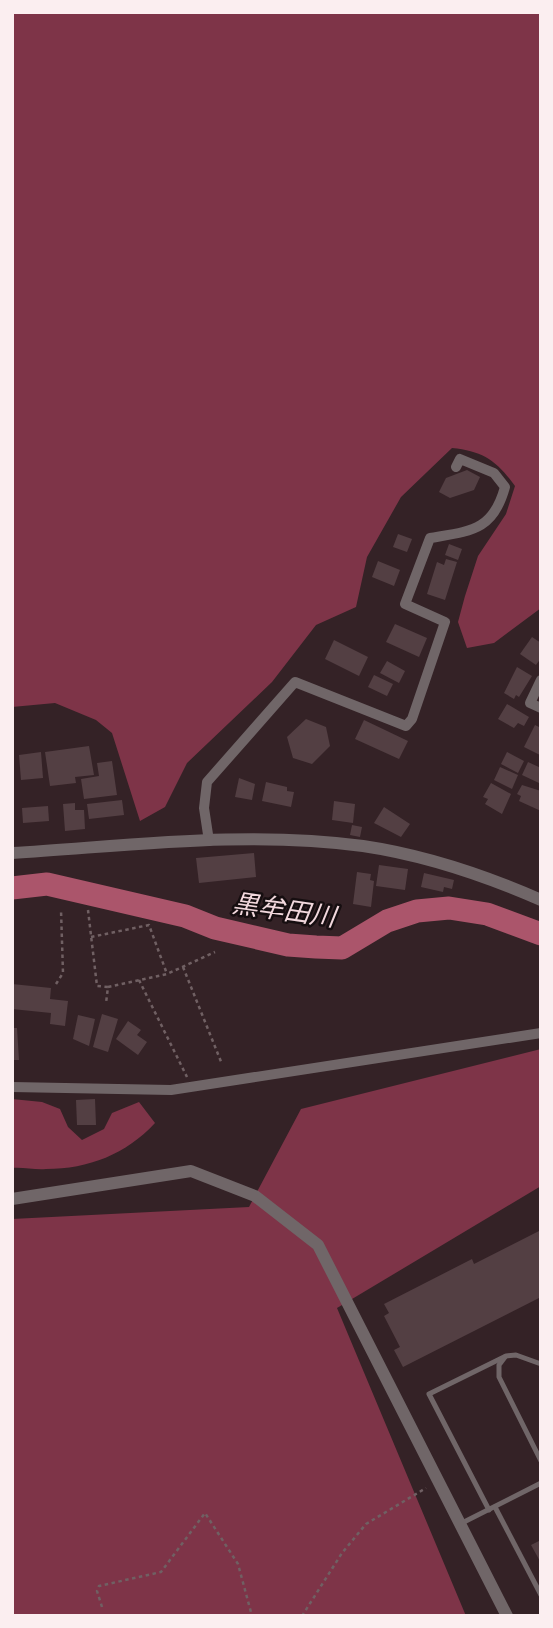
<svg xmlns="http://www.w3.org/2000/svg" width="553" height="1628" viewBox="0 0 553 1628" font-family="'Playfair Display','Noto Sans JP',serif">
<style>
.green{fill:#7e3448}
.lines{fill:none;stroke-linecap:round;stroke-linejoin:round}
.river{stroke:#ab556b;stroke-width:23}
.building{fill:#533f43}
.path{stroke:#706063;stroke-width:2.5;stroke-dasharray:3.5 3.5;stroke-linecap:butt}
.service{stroke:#706668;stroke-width:5}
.minor{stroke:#706668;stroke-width:10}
.tertiary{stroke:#706668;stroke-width:12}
.labels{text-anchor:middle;stroke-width:5;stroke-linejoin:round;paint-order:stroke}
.water-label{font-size:26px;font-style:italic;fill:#f2d8dd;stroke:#160e10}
</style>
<rect width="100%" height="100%" fill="#342226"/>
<!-- green -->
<g class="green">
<path d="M12 12H541V608L494 643 467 648 458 622 465 596 478 556 506 514 515 486C497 461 483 451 452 448L401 497 367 557 356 607 316 625 272 682 187 763 165 807 140 821 112 733 96 720 55 703 12 707Z"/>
<polygon points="541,1049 541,1186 337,1308 466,1616 12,1616 12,1219 249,1207 301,1109"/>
<path d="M12 1099 42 1102 60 1109 68 1127 82 1140 104 1129 112 1113 139 1102 155 1123C126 1154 89 1169 46 1169 35 1170 23 1167 12 1168Z"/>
</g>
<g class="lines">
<!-- river -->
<polyline class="river" points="12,888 47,884 185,916 215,928 288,945 316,947 342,948 387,921 417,911 449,908 487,914 541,934"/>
</g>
<!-- building -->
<g class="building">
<polygon points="467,470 480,477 474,490 450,498 439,492 446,478"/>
<polygon points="398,534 412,539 407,552 393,547"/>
<polygon points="449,544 462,549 458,560 445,555"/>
<polygon points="446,559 457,562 445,600 427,594 437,562 444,565"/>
<polygon points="378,561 400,570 394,586 372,577"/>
<polygon points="395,624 427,638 419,657 386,642"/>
<polygon points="532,637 541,643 541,658 536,665 520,654"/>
<polygon points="334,640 368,657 359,676 325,659"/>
<polygon points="387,661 405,671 399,683 380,673"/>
<polygon points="517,667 532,676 519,697 516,695 514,699 504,693"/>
<polygon points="374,675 393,684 387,696 368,687"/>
<polygon points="507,704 529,717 524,726 518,723 514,728 498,719"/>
<polygon points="306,719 326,727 330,746 312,764 293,758 287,737"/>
<polygon points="364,720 408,741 399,759 355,739"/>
<polygon points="535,725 541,728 540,755 524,747"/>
<polygon points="89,746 94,775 75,777 76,783 50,786 45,752"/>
<polygon points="41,752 43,778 21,780 19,755"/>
<polygon points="507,752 524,761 518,773 501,764"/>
<polygon points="112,761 117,795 84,799 81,779 99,776 97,763"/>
<polygon points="528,762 541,768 539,783 522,775"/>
<polygon points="500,767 518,775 512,789 494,780"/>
<polygon points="239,778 255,784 252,800 235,797"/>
<polygon points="266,782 287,787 287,791 294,792 291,807 262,801"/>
<polygon points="491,783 511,794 502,814 485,804 488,799 483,797"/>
<polygon points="522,785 541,791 541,811 519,801 521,796 517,794"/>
<polygon points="122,800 124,815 89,819 87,804"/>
<polygon points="334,801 355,804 353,823 332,820"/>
<polygon points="75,803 75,810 84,810 85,829 65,831 63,804"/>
<polygon points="48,806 49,821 23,823 22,808"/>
<polygon points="384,807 410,824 401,837 374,823"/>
<polygon points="352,825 362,827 360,837 350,835"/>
<polygon points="254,853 256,877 199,883 196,858"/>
<polygon points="379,865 408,869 405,890 376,886"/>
<polygon points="357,872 371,874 370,880 374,881 371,907 353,904"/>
<polygon points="424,873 454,880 452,889 444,887 443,892 421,887"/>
<polygon points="12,984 51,988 50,999 68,1001 65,1026 50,1024 51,1013 12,1009"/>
<polygon points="102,1014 118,1019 108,1052 93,1047"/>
<polygon points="78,1015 95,1019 89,1046 73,1039"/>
<polygon points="128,1021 141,1030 137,1035 147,1042 138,1055 116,1039"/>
<polygon points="12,1028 17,1028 19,1060 12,1060"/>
<polygon points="95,1099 96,1125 77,1125 76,1100"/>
<polygon points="541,1230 541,1297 403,1367 394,1350 400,1347 384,1316 389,1313 384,1304 472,1259 474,1264"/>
<polygon points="541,1540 541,1563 531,1545"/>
</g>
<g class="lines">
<!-- path -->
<g class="path">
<polyline points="88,910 97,986 108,987 106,1003"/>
<polyline points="91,937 149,925 167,974"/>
<polyline points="183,967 222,1064"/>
<polyline points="139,980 187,1077"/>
<polyline points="56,984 63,973 61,910"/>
<polyline points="108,987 167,974 215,952"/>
<polyline points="102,1607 97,1591 99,1586 161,1572 205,1513 238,1564 252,1616"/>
<polyline points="302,1616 342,1553 366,1524 426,1488"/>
</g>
<!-- service -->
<g class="service">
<polyline points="505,1357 499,1365 499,1377 541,1461"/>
<polyline points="495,1507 541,1595"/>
<polyline points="489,1510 429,1394 506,1356 516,1355 541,1364"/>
<polyline points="460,1524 541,1483"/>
</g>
<!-- minor -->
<g class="minor">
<polyline points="541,680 530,703 541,708"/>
<path d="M209 841 204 808 207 782 295 682 406 726 412 719 445 622 405 604 430 538C471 531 493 531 505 487L494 473 460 459 456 467"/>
<polyline points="12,1087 171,1090 541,1033"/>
</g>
<!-- tertiary -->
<g class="tertiary">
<path d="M12 853C128 846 248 830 363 846 424 855 484 875 541 900"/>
<polyline points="12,1199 191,1171 255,1196 318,1245 507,1616"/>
</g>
</g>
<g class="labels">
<!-- water labels -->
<g class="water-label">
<text transform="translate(284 910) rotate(8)" y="9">黒牟田川</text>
</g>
</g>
<!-- border -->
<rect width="553" height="1628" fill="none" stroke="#fbeef0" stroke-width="28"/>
</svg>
